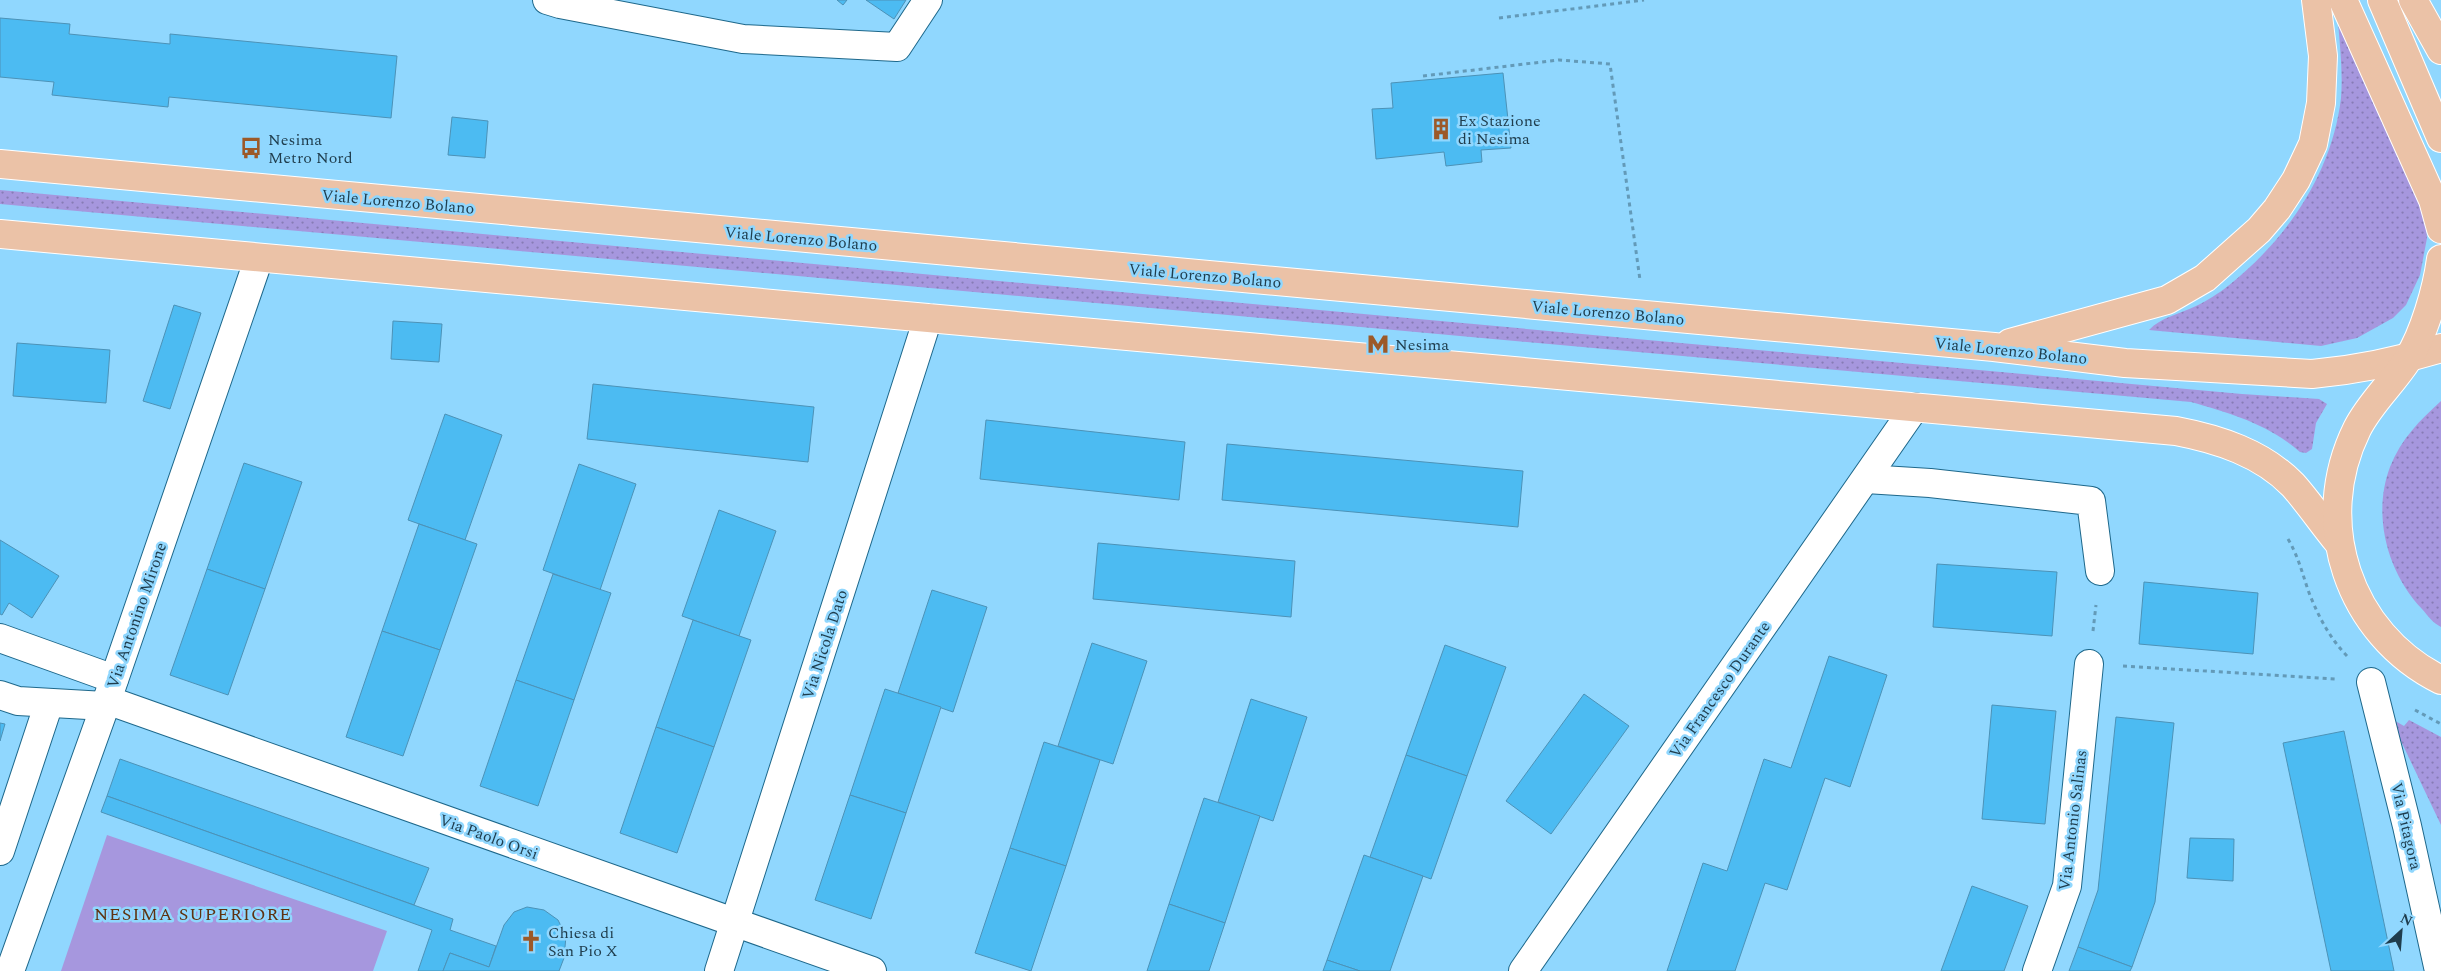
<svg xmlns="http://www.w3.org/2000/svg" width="2441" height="971" viewBox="0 0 2441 971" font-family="Spectral,serif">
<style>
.green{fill:url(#green-dots)}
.pitch{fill:#a697de}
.building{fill:#4cbbf2;stroke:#4c92b7}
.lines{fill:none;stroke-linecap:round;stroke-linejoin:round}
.minor-casing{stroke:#1e688b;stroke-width:30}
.major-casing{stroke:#fff;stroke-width:30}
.path{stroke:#639ab8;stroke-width:3;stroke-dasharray:4 4;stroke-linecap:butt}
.minor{stroke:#fff;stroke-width:28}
.major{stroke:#ebc2a7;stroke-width:28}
.labels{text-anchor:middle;stroke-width:5;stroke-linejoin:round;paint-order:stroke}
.poi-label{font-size:16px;fill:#1f3d4d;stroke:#90d7fe;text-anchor:start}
.street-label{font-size:16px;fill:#1f3d4d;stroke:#90d7fe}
.neighbourhood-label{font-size:18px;letter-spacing:1px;fill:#5f3210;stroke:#90d7fe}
</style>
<defs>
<pattern id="green-dots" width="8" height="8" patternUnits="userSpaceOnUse" patternTransform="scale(1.25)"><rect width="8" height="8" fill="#a697de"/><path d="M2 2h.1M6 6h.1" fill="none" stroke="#877cb6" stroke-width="1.8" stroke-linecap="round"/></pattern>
</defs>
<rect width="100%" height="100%" fill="#90d7fe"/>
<!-- green -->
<g class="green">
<path d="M2338 22 2367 81 2419 198 2426 222 2427 238 2420 275 2406 305 2393 318 2357 338 2321 346 2149 330C2161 317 2180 314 2196 306 2207 301 2219 293 2228 286 2287 239 2332 174 2341 98 2343 73 2340 47 2338 22Z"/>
<path d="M0 190 2242 394 2319 399 2327 404 2316 423 2312 449 2306 453 2300 452C2268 424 2230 413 2191 402L0 204Z"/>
<path d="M2441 401V627C2433 623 2428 616 2422 609 2387 572 2372 515 2390 467 2401 439 2420 420 2441 401Z"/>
<polygon points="2390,718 2404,726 2409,720 2441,737 2441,825"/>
</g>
<!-- pitch -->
<polygon class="pitch" points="107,835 387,931 373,971 61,971"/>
<!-- building -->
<g class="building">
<polygon points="837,0 847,0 843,5"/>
<polygon points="866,0 906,0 894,19"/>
<polygon points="0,18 70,24 69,34 170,44 170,34 397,56 391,118 169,97 168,107 52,95 54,82 0,77"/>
<polygon points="1503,73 1511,148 1481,150 1482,162 1446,166 1444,152 1376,159 1372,109 1393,108 1391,83"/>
<polygon points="452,117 488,121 485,158 448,155"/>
<polygon points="174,305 201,313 170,409 143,401"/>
<polygon points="393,321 442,324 439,362 391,359"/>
<polygon points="17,343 110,350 106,403 13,396"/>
<polygon points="593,384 814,407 808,462 587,439"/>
<polygon points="445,414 502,435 465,540 408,520"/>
<polygon points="986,420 1185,442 1179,500 980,479"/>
<polygon points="1227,444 1523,471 1518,527 1222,500"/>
<polygon points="244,463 302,482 265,589 207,569"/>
<polygon points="579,464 636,484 600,590 543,570"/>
<polygon points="719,510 776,531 739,636 682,616"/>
<polygon points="419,524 477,544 440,650 382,631"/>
<polygon points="0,540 59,576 32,618 9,603 2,615 0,614"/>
<polygon points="1098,543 1295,561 1291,617 1093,599"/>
<polygon points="1937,564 2057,572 2052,636 1933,627"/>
<polygon points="207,569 265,589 228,695 170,675"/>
<polygon points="553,574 611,593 574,700 516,680"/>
<polygon points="2144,582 2258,593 2253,654 2139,644"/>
<polygon points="932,590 987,607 953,712 898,693"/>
<polygon points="693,620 751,640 714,747 656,727"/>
<polygon points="382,631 440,650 403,756 346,737"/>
<polygon points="1092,643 1147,661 1113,764 1058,746"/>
<polygon points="1445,645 1506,667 1467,776 1406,755"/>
<polygon points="1829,656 1887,675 1850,787 1825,778 1787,890 1765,883 1735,971 1667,971 1703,863 1727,871 1764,759 1791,768"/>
<polygon points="516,680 574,700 538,806 480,786"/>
<polygon points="885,689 941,707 906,813 850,795"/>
<polygon points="1584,694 1629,726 1551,834 1506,801"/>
<polygon points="1251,699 1307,717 1273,821 1218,802"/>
<polygon points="1992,705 2056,711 2045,824 1982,819"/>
<polygon points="2116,717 2174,723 2155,902 2132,967 2078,947 2098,890"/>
<polygon points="0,723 5,724 0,741"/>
<polygon points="656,727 714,747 677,853 620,833"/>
<polygon points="2344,731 2394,971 2331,971 2283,743"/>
<polygon points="1044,742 1100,760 1066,866 1010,848"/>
<polygon points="1406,755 1467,776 1431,879 1370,857"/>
<polygon points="120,759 429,868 414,905 107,796"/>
<polygon points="850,795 906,813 871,919 815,900"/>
<polygon points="107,796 453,919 450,930 496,946 489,967 450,953 443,971 418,971 432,930 101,812"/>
<polygon points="1204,798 1260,816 1225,923 1169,904"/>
<polygon points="2190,838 2234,839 2233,881 2187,878"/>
<polygon points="1010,848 1066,866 1031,971 975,953"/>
<polygon points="1364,855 1423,876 1390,971 1360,971 1327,960"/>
<polygon points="1972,886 2028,906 2004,971 1941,971"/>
<polygon points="1169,904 1225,923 1209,971 1147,971"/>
<polygon points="527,907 544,910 558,920 566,936 564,958 559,971 443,971 450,953 489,967 504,925 514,912"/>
<polygon points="2078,947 2132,967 2130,971 2069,971"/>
<polygon points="1327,960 1360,971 1323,971"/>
</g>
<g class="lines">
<!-- minor casing -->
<g class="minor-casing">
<g id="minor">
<polyline points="547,0 560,4 743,39 897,47 928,0"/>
<polyline points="1866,479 1930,483 2091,501 2100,571"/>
<polyline points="0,638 114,679"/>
<polyline points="2371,682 2407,826 2439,971"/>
<polyline points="0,695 18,701 105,706"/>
<polyline points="107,700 872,971"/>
<polyline points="0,851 49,703"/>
<polyline points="10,971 105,706 259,258"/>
<polyline points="719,971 928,318"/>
<polyline points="1523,971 1915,407"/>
<polyline points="2037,971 2067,886 2089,664"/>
</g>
</g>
<!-- major casing -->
<g class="major-casing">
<g id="major">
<polyline points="2343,0 2433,200 2441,229"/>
<polyline points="2382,0 2441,138"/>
<polyline points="2413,0 2441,50"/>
<path d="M0 164 1994 347 2125 363 2312 374C2356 370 2399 361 2441 348"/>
<path d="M0 234 2176 431C2218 439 2262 453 2293 485 2309 503 2323 524 2338 542"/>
<path d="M2441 259C2437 289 2424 334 2408 359 2392 384 2370 403 2357 429 2311 522 2348 634 2441 680"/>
<polyline points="2010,343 2167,300 2205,278 2259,230 2277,209 2296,180 2313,144 2321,103 2323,56 2316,0"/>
</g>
</g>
<!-- path -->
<g class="path">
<polyline points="1499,18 1644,0"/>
<polyline points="1423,76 1559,60 1610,64 1640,280"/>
<path d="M2288 539C2298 556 2302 572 2308 590 2317 614 2330 639 2348 657"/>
<polyline points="2093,631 2096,605"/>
<polyline points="2123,666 2336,679"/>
<polyline points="2415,710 2441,724"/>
</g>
<!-- minor -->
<use href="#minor" class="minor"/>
<!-- major -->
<use href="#major" class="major"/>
</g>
<!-- icons -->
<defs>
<g id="building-bare" transform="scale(1.725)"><path d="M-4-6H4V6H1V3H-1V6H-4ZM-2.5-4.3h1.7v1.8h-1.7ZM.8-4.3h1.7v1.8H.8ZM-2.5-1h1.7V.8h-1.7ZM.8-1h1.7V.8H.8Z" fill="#9c5928" stroke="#90d7fe" stroke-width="2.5" paint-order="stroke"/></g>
<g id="bus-bare" transform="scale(1.725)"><path d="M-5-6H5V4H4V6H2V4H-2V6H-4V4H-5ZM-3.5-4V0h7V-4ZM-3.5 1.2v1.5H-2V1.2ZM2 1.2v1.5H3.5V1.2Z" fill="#9c5928" stroke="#90d7fe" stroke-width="2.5" paint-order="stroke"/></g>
<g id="metro-bare" transform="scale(1.725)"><path d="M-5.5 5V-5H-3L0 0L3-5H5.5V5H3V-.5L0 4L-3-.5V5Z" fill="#9c5928" stroke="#90d7fe" stroke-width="2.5" paint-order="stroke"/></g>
<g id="church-bare" transform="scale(1.725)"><path d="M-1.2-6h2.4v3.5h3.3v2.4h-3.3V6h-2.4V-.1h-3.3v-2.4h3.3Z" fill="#9c5928" stroke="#90d7fe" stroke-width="2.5" paint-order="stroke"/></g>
</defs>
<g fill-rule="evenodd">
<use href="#building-bare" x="1441" y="129"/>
<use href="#bus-bare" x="251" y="148"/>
<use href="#metro-bare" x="1378" y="344"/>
<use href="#church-bare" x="531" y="941"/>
</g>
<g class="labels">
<!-- poi labels -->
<g class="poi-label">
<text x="1458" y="126">Ex Stazione<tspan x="1458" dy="18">di Nesima</tspan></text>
<text x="268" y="145">Nesima<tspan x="268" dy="18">Metro Nord</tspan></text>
<text x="1395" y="350">Nesima</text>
<text x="548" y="938">Chiesa di<tspan x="548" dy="18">San Pio X</tspan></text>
</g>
<!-- street labels -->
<g class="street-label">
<text transform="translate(398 201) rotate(5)" y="6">Viale Lorenzo Bolano</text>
<text transform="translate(801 238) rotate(5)" y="6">Viale Lorenzo Bolano</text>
<text transform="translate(1205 275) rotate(5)" y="6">Viale Lorenzo Bolano</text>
<text transform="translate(1608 312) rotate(5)" y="6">Viale Lorenzo Bolano</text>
<text transform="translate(2011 350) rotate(6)" y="6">Viale Lorenzo Bolano</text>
<text transform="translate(136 615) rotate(-71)" y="6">Via Antonino Mirone</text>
<text transform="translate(824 644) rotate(-72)" y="6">Via Nicola Dato</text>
<text transform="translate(1719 689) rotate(-55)" y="6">Via Francesco Durante</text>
<text transform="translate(2072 820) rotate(-83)" y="6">Via Antonio Salinas</text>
<text transform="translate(2407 826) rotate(77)" y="6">Via Pitagora</text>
<text transform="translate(489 836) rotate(20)" y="6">Via Paolo Orsi</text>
</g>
<!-- neighbourhood labels -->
<g class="neighbourhood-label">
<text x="193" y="920">NESIMA SUPERIORE</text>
</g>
</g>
<!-- north arrow -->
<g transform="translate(2401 931) rotate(26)" stroke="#90d7fe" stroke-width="4" paint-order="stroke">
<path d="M0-4L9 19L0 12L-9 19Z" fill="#1f3d4d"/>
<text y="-8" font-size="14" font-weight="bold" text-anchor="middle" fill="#1f3d4d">N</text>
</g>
</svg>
